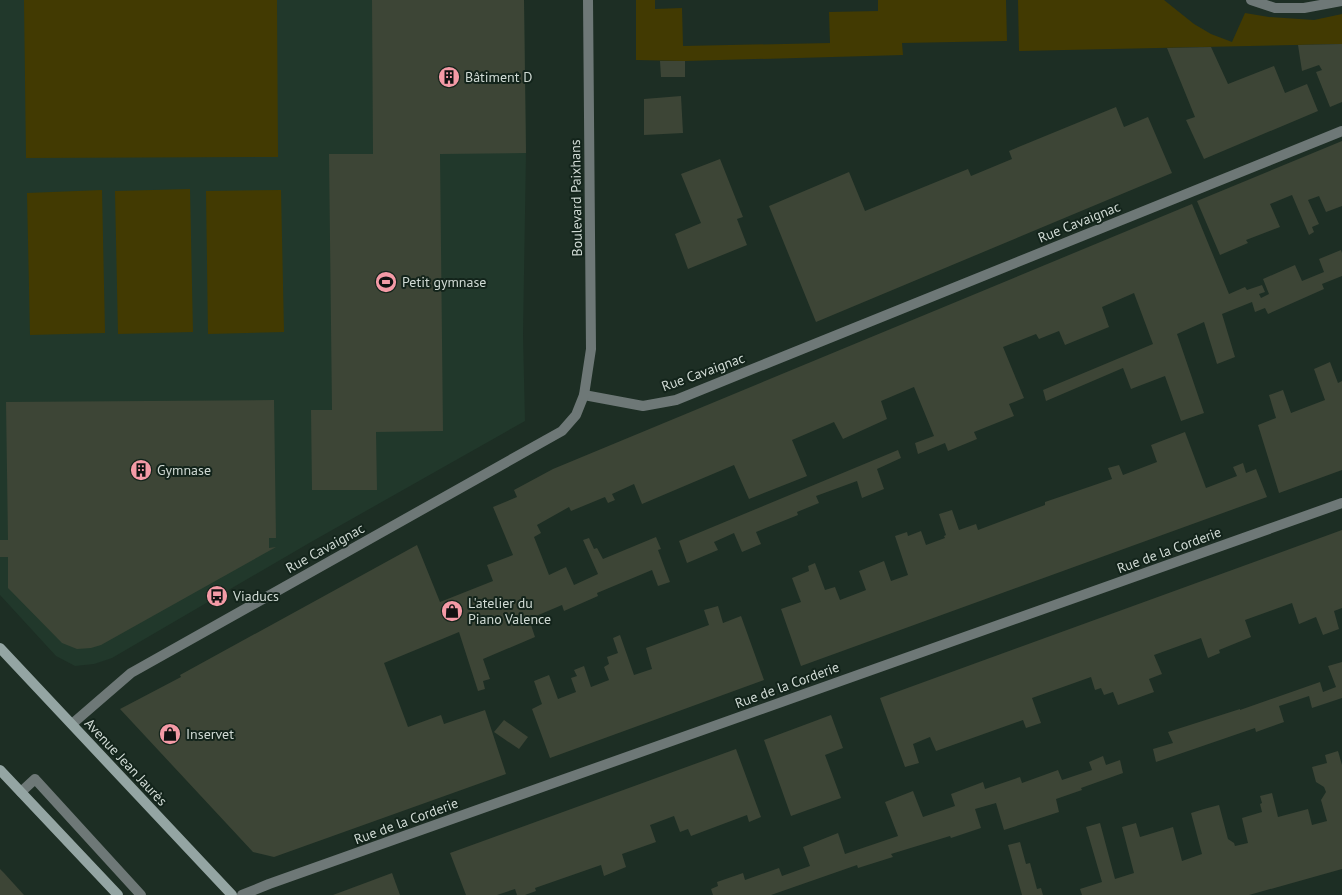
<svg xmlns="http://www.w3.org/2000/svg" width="1342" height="895" viewBox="0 0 1342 895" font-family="'PT Sans',sans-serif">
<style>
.built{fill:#21382b}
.green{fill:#423a02}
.building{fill:#3d4536}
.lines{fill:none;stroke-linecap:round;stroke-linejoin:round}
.lane{stroke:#6e7877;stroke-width:10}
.street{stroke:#6e7877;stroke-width:10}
.secondary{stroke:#94a5a3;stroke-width:10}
.labels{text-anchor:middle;stroke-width:4;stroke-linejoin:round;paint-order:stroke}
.poi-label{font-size:14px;fill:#d0dad4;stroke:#13241b;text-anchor:start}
.street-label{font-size:14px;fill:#d0dad4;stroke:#13241b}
</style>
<rect width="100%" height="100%" fill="#1d2e24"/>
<!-- built -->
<polygon class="built" points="0,0 524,0 526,153 523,335 525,421 311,542 112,658 94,664 75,666 56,656 0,595"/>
<!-- green -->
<g class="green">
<polygon points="24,0 277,0 278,157 26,158"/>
<polygon points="636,0 655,0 655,9 682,8 683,46 830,43 829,12 878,11 878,0 1006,0 1007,41 902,43 903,55 685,61 636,60"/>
<polygon points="1018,0 1164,0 1194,24 1211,34 1232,42 1245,13 1269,17 1314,20 1342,14 1342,44 1019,51"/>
<polygon points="190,189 193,332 118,334 115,191"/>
<polygon points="102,190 105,333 30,335 27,193"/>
<polygon points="281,190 284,332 208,334 206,191"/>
</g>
<!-- building -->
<g class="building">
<polygon points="372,0 524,0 526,153 440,154 443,431 376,432 377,490 312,490 311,410 332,410 329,154 373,154"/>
<polygon points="1342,44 1342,102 1330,107 1316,72 1322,70 1319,65 1302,71 1298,45"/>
<polygon points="1211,47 1228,84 1274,66 1285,93 1307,84 1318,111 1204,159 1186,120 1195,117 1167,48"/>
<polygon points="660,61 685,61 685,77 661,77"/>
<polygon points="681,96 683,133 644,135 644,99"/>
<polygon points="1116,107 1124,127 1148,117 1172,173 816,322 769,206 849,172 865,211 968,169 971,176 1012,159 1009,151"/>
<polygon points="1342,141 1342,206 1326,212 1319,196 1308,200 1319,224 1312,227 1314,232 1309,235 1292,195 1270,204 1280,227 1246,240 1248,243 1220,255 1197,201"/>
<polygon points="720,159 743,217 737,219 747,245 688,269 675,234 701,223 681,174"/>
<polygon points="1192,204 1229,294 1245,287 1247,290 1262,285 1265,292 1259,294 1261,298 1269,294 1263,279 1295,265 1302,281 1324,272 1319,259 1341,250 1342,253 1342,276 1322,284 1324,289 1268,314 1265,308 1255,312 1252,302 1222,314 1235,357 1217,364 1204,322 1177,334 1204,413 1181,421 1165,376 1131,389 1123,368 1046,401 1043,390 1153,344 1134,293 1102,307 1109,327 1065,345 1059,331 1039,339 1036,334 1003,347 1024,398 1009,404 1014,416 974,432 977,439 948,451 945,443 918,454 915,443 934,436 914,387 881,401 887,419 843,439 834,422 792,440 807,476 749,499 734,465 642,504 634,484 612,494 615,500 608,503 605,497 571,511 569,507 537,525 541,533 534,537 549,575 566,567 574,585 598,574 583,540 589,538 594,549 597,548 603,559 656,537 661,549 658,550 670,582 658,586 652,570 597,593 598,596 564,611 562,605 529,619 535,637 483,659 490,679 483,681 485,689 478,691 459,632 384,663 408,727 441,715 444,724 485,710 506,774 274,857 253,852 120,709 181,677 180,675 417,545 440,602 493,581 487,565 513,555 493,507 517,497 514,490 553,469"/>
<polygon points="1330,362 1338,383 1342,381 1342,470 1279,493 1258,425 1276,418 1269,395 1283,390 1291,413 1325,400 1314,369"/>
<polygon points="274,400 276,538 269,538 269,548 276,547 101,645 91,648 77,649 62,643 8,588 8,557 0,557 0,540 8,540 6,402"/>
<polygon points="1185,432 1206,488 1237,476 1233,467 1243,463 1246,473 1256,469 1267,497 801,666 781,609 801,602 792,578 809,571 808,566 815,563 825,590 835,587 840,600 861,592 866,590 859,571 884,561 891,581 908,575 895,536 907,532 908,536 921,531 926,545 945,538 944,536 946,535 939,514 952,510 959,530 976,524 978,530 1045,505 1045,502 1112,479 1108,468 1119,465 1123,475 1157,462 1151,445"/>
<polygon points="898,450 901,458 877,469 884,489 862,498 857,481 816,496 819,503 797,512 798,515 756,532 761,544 742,552 734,533 714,542 718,550 687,563 679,541"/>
<polygon points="1342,530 1342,608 1334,611 1339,629 1323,635 1316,617 1299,624 1292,603 1245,620 1251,637 1219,650 1220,653 1208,658 1201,638 1154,655 1162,674 1149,679 1154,692 1118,705 1113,692 1104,695 1101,688 1095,690 1091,677 1032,698 1041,723 1026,728 1023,720 936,751 930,737 913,744 919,763 905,767 880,698"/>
<polygon points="718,606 723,623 741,616 764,680 550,758 532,709 542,704 534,681 549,675 558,699 576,692 571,678 577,676 574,670 584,666 591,687 609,680 604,667 609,664 607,657 618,653 613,638 620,635 634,675 652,669 646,648 709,625 704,610"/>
<polygon points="1342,662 1342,698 1312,708 1309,696 1279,706 1284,722 1256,732 1255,728 1156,762 1153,749 1173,743 1168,732 1240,709 1240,710 1320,682 1323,692 1336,687 1328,666"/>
<polygon points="831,715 843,748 825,755 841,798 791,816 764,740"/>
<polygon points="504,720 528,737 519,749 494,732"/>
<polygon points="736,749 761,817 749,822 747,815 691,836 688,829 680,832 674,816 650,825 656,842 622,854 626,867 604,876 601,865 535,888 536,891 525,895 517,895 515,889 497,895 466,895 450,853"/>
<polygon points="1338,751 1342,765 1342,869 1249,895 1082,895 1080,889 1102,882 1086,827 1100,823 1115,879 1134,873 1122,827 1136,823 1140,837 1173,827 1182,861 1202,854 1191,813 1204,809 1219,805 1228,839 1234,843 1235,846 1248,843 1242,818 1262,812 1260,804 1262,803 1260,796 1272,793 1278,817 1308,809 1312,825 1327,821 1321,800 1326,792 1324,787 1316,782 1312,767 1327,763 1325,755"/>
<polygon points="1103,756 1106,765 1120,760 1123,773 1081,788 1082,790 1056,799 1059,812 1004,830 996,803 975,809 981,828 951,838 950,836 891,854 893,857 858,868 857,865 771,895 713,895 711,889 718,886 717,882 743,873 745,880 779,868 782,876 810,866 803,847 838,833 845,854 898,836 885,802 913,791 923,817 955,806 951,794 983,782 985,789 1020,777 1022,783 1058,770 1062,780 1092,770 1089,762"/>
<polygon points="1020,842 1026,864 1030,863 1037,889 1041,888 1043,895 1022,895 1008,845"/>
<polygon points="0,869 4,873 24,895 0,895"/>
<polygon points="392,873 400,895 333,895"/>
</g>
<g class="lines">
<!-- lane -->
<polyline class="lane" points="1251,0 1275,8 1304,8 1342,1"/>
<!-- street -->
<g class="street">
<polyline points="584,395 643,406 676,400 1342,131"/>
<polyline points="72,724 131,673 562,431 576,415 584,395 591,349 588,0"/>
<polyline points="21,792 35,779 141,895"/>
<polyline points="242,895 269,884 1342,503"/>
</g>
<!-- secondary -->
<g class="secondary">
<polyline points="0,648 232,895"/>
<polyline points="0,770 118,895"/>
</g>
</g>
<!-- icons -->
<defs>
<g id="building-disc" transform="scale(1.125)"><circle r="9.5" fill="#f49aa6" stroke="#13241b"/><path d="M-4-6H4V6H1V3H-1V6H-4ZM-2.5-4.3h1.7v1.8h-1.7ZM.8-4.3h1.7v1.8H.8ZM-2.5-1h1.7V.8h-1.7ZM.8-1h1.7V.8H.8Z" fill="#111"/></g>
<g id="stadium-disc" transform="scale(1.125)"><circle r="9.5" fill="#f49aa6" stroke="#13241b"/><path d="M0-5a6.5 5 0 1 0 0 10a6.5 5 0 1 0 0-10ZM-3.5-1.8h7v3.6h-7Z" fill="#111"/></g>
<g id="bus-disc" transform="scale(1.125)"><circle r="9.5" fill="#f49aa6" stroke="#13241b"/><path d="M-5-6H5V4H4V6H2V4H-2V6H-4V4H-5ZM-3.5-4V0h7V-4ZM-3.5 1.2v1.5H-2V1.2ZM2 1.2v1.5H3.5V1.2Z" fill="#111"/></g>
<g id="shop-disc" transform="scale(1.125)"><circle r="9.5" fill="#f49aa6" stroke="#13241b"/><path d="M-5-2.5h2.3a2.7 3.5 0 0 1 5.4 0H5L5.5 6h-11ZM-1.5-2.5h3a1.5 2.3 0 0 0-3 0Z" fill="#111"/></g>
</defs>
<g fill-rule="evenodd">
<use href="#building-disc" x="449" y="77"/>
<use href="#stadium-disc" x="386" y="282"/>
<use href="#building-disc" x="141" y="470"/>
<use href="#bus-disc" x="217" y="596"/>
<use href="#shop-disc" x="452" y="611"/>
<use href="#shop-disc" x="170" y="734"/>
</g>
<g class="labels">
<!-- poi labels -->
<g class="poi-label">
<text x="465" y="82">Bâtiment D</text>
<text x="402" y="287">Petit gymnase</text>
<text x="157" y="475">Gymnase</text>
<text x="233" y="601">Viaducs</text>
<text x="468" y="608">L'atelier du<tspan x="468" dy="16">Piano Valence</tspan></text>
<text x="186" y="739">Inservet</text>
</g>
<!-- street labels -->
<g class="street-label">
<text transform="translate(576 198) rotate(-91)" y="5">Boulevard Paixhans</text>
<text transform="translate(1079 222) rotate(-22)" y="5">Rue Cavaignac</text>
<text transform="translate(703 372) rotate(-20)" y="5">Rue Cavaignac</text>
<text transform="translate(325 548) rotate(-29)" y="5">Rue Cavaignac</text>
<text transform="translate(1169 550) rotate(-20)" y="5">Rue de la Corderie</text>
<text transform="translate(787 685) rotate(-20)" y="5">Rue de la Corderie</text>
<text transform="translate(126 762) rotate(47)" y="5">Avenue Jean Jaurès</text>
<text transform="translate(406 821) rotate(-20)" y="5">Rue de la Corderie</text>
</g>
</g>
</svg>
